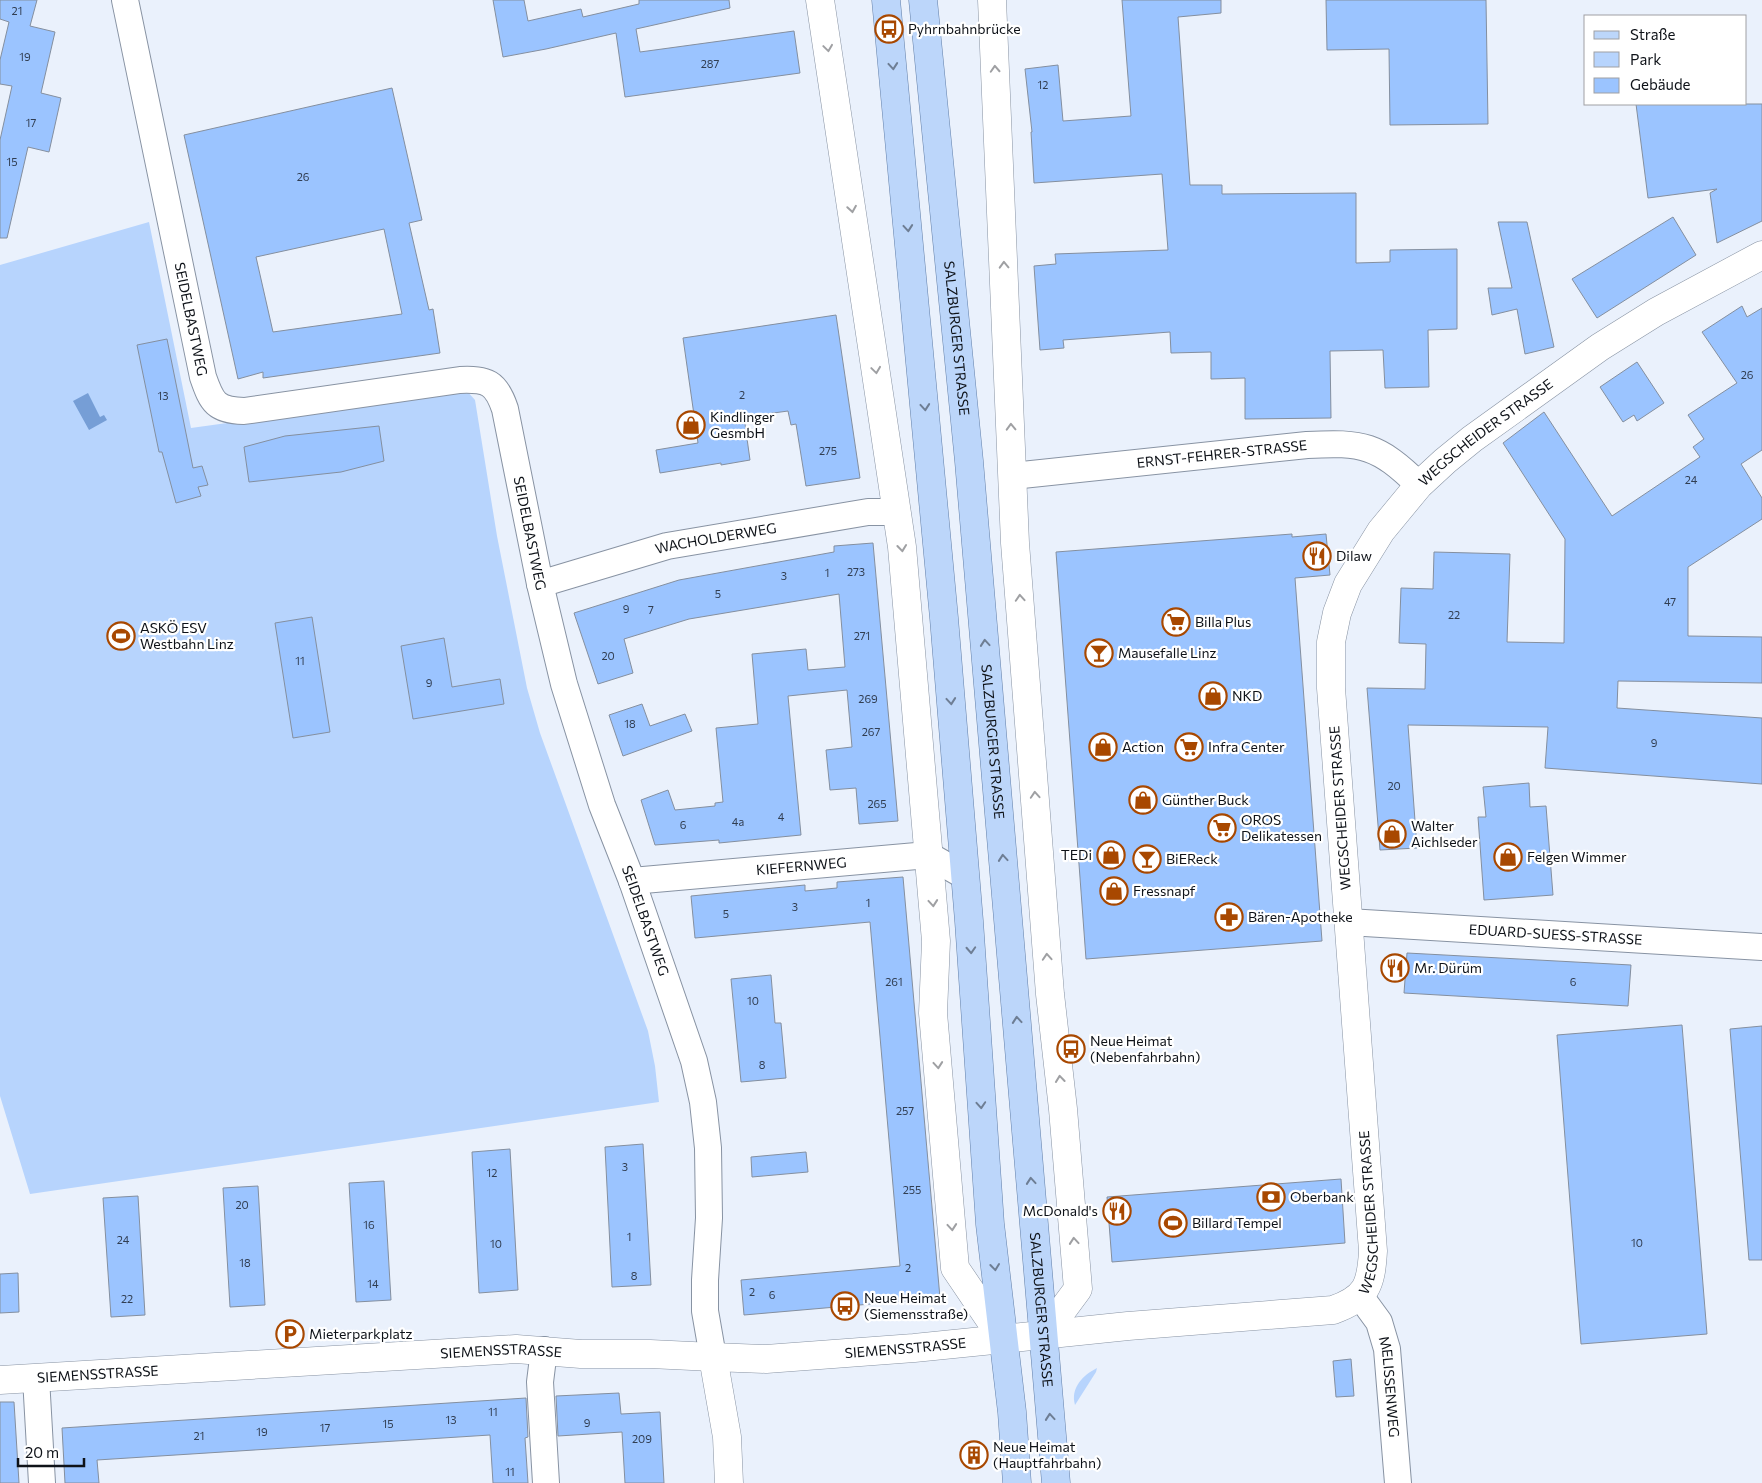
<svg xmlns="http://www.w3.org/2000/svg" width="1762" height="1483" viewBox="0 0 1762 1483" font-family="Commissioner,sans-serif">
<style>
.green{fill:#b7d4fd}
.water{fill:#769ed6}
.building{fill:#9bc4ff;stroke:#848f9f;fill-rule:evenodd}
.lines{fill:none;stroke-linecap:round;stroke-linejoin:round}
.minor-casing{stroke:#8893a3;stroke-width:28}
.tertiary-casing{stroke:#8893a3;stroke-width:29}
.secondary-casing{stroke:#8893a3;stroke-width:29}
.primary-casing{stroke:#627fa8;stroke-width:29}
.minor{stroke:#fff;stroke-width:26}
.tertiary{stroke:#fff;stroke-width:28}
.secondary{stroke:#fff;stroke-width:28}
.primary{stroke:#bcd6fa;stroke-width:28}
.oneway{stroke:#9fa0a3}
.oneway2{stroke:#6e7e94}
.labels{text-anchor:middle;stroke-width:4.5;stroke-linejoin:round;paint-order:stroke}
.number-label{font-size:11px;fill:#313e52}
.poi-label{font-size:14px;fill:#0e1218;stroke:#fff;text-anchor:start}
.street-label{font-size:14px;fill:#0e1218;stroke:#fff}
</style>
<rect width="100%" height="100%" fill="#eaf1fc"/>
<!-- green -->
<g class="green">
<polygon points="149,222 191,428 466,390 475,400 497,536 527,688 540,733 648,1031 655,1066 659,1102 30,1194 0,1096 0,265"/>
<path d="M1097 1368 1096 1372 1075 1405C1070 1388 1083 1375 1097 1368Z"/>
</g>
<!-- water -->
<polygon class="water" points="88,393 100,417 104,415 107,420 89,430 73,401"/>
<!-- building -->
<g class="building">
<polygon points="0,0 37,0 30,26 55,32 41,93 61,98 49,152 28,147 7,238 0,238 0,140 12,86 0,84 0,60 9,22 0,19"/>
<polygon points="493,0 524,0 528,21 581,9 583,17 639,4 639,0 729,0 730,8 636,29 640,52 794,31 800,73 625,97 616,33 546,49 503,57"/>
<polygon points="1122,0 1221,0 1221,13 1178,17 1190,185 1222,185 1222,194 1356,193 1356,263 1390,262 1390,250 1457,249 1457,329 1428,330 1429,387 1385,388 1383,350 1330,351 1331,418 1245,419 1245,378 1211,379 1211,352 1171,353 1170,332 1063,340 1064,348 1040,350 1034,266 1056,264 1055,254 1168,250 1162,174 1034,183 1031,132 1032,132 1025,69 1058,65 1063,121 1131,116"/>
<polygon points="1326,0 1486,0 1488,124 1390,125 1389,49 1327,50"/>
<path d="M392 88 422 220 409 223 429 310 433 309 440 353 263 378V372L238 379 184 135ZM384 229 402 314 273 332 256 257Z"/>
<polygon points="1636,104 1762,104 1762,221 1717,243 1710,193 1717,189 1648,198"/>
<polygon points="1673,217 1696,255 1597,318 1572,279"/>
<polygon points="1498,222 1527,222 1554,347 1525,354 1517,309 1492,315 1488,288 1512,288"/>
<polygon points="1742,306 1747,317 1762,308 1762,450 1741,464 1762,498 1762,519 1688,567 1688,636 1762,637 1762,683 1618,681 1617,708 1762,718 1762,784 1545,768 1548,727 1408,725 1417,848 1380,850 1367,688 1425,689 1426,644 1399,643 1401,588 1433,589 1434,552 1510,554 1507,642 1564,643 1565,539 1503,443 1544,412 1612,516 1700,457 1693,447 1704,439 1688,415 1737,383 1702,332"/>
<polygon points="836,315 860,478 806,486 796,424 791,425 788,411 744,417 750,460 721,465 721,463 660,473 656,450 698,443 683,338"/>
<polygon points="167,339 193,468 202,466 208,485 198,487 201,496 176,503 162,452 159,452 137,345"/>
<polygon points="1637,362 1664,403 1637,421 1634,415 1623,422 1600,387"/>
<polygon points="379,426 384,461 341,472 249,482 244,447 285,436"/>
<polygon points="1292,534 1292,537 1326,534 1330,575 1295,578 1322,941 1086,959 1056,552"/>
<polygon points="873,543 898,821 859,824 856,788 830,790 826,750 852,747 847,690 788,696 801,835 719,843 719,840 655,845 641,800 668,790 675,810 715,806 715,803 723,802 716,728 758,724 752,654 806,649 808,670 845,667 839,594 689,619 624,639 633,673 598,684 574,613 679,580 834,552 834,546"/>
<polygon points="312,617 330,732 293,738 275,623"/>
<polygon points="444,638 452,687 500,679 504,704 413,719 401,646"/>
<polygon points="642,704 650,726 685,714 692,731 623,756 609,715"/>
<polygon points="1529,783 1530,807 1546,806 1553,895 1484,900 1478,817 1486,817 1483,787"/>
<polygon points="903,877 940,1298 744,1315 741,1280 900,1266 870,922 695,938 691,896 805,885 805,891 837,888 837,882"/>
<polygon points="1407,953 1631,965 1628,1006 1404,993"/>
<polygon points="771,975 775,1023 781,1023 786,1078 741,1082 731,979"/>
<polygon points="1682,1025 1707,1334 1581,1344 1557,1035"/>
<polygon points="1762,1026 1762,1260 1749,1260 1730,1029"/>
<polygon points="643,1144 651,1285 612,1287 605,1147"/>
<polygon points="510,1149 518,1290 479,1293 472,1152"/>
<polygon points="806,1152 808,1172 752,1177 751,1157"/>
<polygon points="1341,1179 1345,1243 1112,1262 1107,1197"/>
<polygon points="384,1181 391,1300 356,1302 349,1183"/>
<polygon points="258,1186 265,1305 230,1307 223,1188"/>
<polygon points="138,1196 145,1315 111,1317 103,1198"/>
<polygon points="18,1273 19,1312 0,1313 0,1274"/>
<polygon points="1351,1359 1354,1396 1336,1397 1333,1361"/>
<polygon points="619,1393 621,1414 660,1412 664,1483 625,1483 622,1432 558,1436 556,1396"/>
<polygon points="526,1398 528,1437 525,1438 528,1483 493,1483 490,1435 97,1460 99,1483 65,1483 62,1428"/>
<polygon points="0,1402 14,1402 19,1483 0,1483"/>
</g>
<g class="lines">
<!-- minor casing -->
<g class="minor-casing">
<g id="minor">
<path id="s1" d="M125 0 203 377C212 403 216 410 244 411L460 380C487 379 496 382 505 409L540 584 564 684 602 805 632 881 694 1061 703 1102 708 1148 709 1218 705 1280V1311L713 1357"/>
<path id="s2" d="M1013 476 1307 445C1363 442 1378 445 1419 485"/>
<path id="s3" d="M540 584 667 546 868 512H897"/>
<path id="s4" d="M632 881 928 855 965 876"/>
<path id="s5" d="M1348 922 1762 947"/>
<path id="s6" d="M1360 1296 1379 1322 1387 1349 1398 1483"/>
<polyline points="544,1350 540,1382 546,1483"/>
<polyline points="36,1378 42,1483"/>
</g>
</g>
<!-- tertiary casing -->
<g class="tertiary-casing">
<g id="tertiary">
<path id="s7" d="M820 0 902 547 936 941 933 1013 955 1268 1003 1339 1128 1326 1333 1310C1367 1298 1371 1285 1373 1251L1331 688V642L1337 613 1348 584 1381 531 1419 485 1445 461 1472 439 1600 347 1656 312 1762 255"/>
<polyline points="992,0 1015,543 1050,994 1063,1109 1078,1289 1044,1335"/>
<path id="s8" d="M0 1380 516 1349 581 1354H650L713 1357"/>
</g>
</g>
<!-- secondary casing -->
<g class="secondary-casing">
<g id="secondary">
<path id="s9" d="M729 1483 727 1437 713 1357 766 1359 914 1348 1003 1339"/>
</g>
</g>
<!-- primary casing -->
<g class="primary-casing">
<g id="primary">
<polyline points="886,0 944,618 969,921 990,1224 1012,1412 1017,1483"/>
<path id="s10" d="M923 0 969 461 1056 1483"/>
</g>
</g>
<!-- minor -->
<use href="#minor" class="minor"/>
<!-- tertiary -->
<use href="#tertiary" class="tertiary"/>
<!-- secondary -->
<use href="#secondary" class="secondary"/>
<!-- primary -->
<use href="#primary" class="primary"/>
</g>
<!-- one-way arrows -->
<defs><path id="oneway-chevron" d="M-2-3.5L2.5 0L-2 3.5" fill="none" stroke-width="1.6" stroke-linecap="round" stroke-linejoin="round" transform="scale(1.25)"/></defs>
<g class="oneway">
<use href="#oneway-chevron" transform="translate(828 48) rotate(82)"/>
<use href="#oneway-chevron" transform="translate(995 69) rotate(-93)"/>
<use href="#oneway-chevron" transform="translate(852 209) rotate(81)"/>
<use href="#oneway-chevron" transform="translate(1004 265) rotate(-92)"/>
<use href="#oneway-chevron" transform="translate(876 370) rotate(82)"/>
<use href="#oneway-chevron" transform="translate(1011 427) rotate(-92)"/>
<use href="#oneway-chevron" transform="translate(902 548) rotate(84)"/>
<use href="#oneway-chevron" transform="translate(1020 598) rotate(-94)"/>
<use href="#oneway-chevron" transform="translate(1035 795) rotate(-94)"/>
<use href="#oneway-chevron" transform="translate(933 903) rotate(85)"/>
<use href="#oneway-chevron" transform="translate(1047 957) rotate(-94)"/>
<use href="#oneway-chevron" transform="translate(938 1065) rotate(85)"/>
<use href="#oneway-chevron" transform="translate(1060 1079) rotate(-96)"/>
<use href="#oneway-chevron" transform="translate(952 1227) rotate(85)"/>
<use href="#oneway-chevron" transform="translate(1074 1241) rotate(-95)"/>
</g>
<g class="oneway2">
<use href="#oneway-chevron" transform="translate(893 66) rotate(85)"/>
<use href="#oneway-chevron" transform="translate(908 228) rotate(85)"/>
<use href="#oneway-chevron" transform="translate(925 407) rotate(85)"/>
<use href="#oneway-chevron" transform="translate(985 643) rotate(-95)"/>
<use href="#oneway-chevron" transform="translate(951 701) rotate(85)"/>
<use href="#oneway-chevron" transform="translate(1003 858) rotate(-95)"/>
<use href="#oneway-chevron" transform="translate(971 950) rotate(87)"/>
<use href="#oneway-chevron" transform="translate(1017 1020) rotate(-95)"/>
<use href="#oneway-chevron" transform="translate(981 1105) rotate(86)"/>
<use href="#oneway-chevron" transform="translate(1031 1181) rotate(-95)"/>
<use href="#oneway-chevron" transform="translate(995 1267) rotate(83)"/>
<use href="#oneway-chevron" transform="translate(1050 1417) rotate(-95)"/>
</g>
<!-- icons -->
<defs>
<g id="bus-ring" transform="scale(1.4375)"><circle r="9.5" fill="#fff" stroke="#a84800" stroke-width="1.5"/><path d="M-5-6H5V4H4V6H2V4H-2V6H-4V4H-5ZM-3.5-4V0h7V-4ZM-3.5 1.2v1.5H-2V1.2ZM2 1.2v1.5H3.5V1.2Z" fill="#a84800"/></g>
<g id="shop-ring" transform="scale(1.4375)"><circle r="9.5" fill="#fff" stroke="#a84800" stroke-width="1.5"/><path d="M-5-2.5h2.3a2.7 3.5 0 0 1 5.4 0H5L5.5 6h-11ZM-1.5-2.5h3a1.5 2.3 0 0 0-3 0Z" fill="#a84800"/></g>
<g id="restaurant-ring" transform="scale(1.4375)"><circle r="9.5" fill="#fff" stroke="#a84800" stroke-width="1.5"/><path d="M-5-6h1v4h1v-4h1v4h1v-4h1v5L-1.5 .5V6h-2V.5L-5-1ZM5-6V6H3V1.5H1.5Q1.5-4 5-6Z" fill="#a84800"/></g>
<g id="supermarket-ring" transform="scale(1.4375)"><circle r="9.5" fill="#fff" stroke="#a84800" stroke-width="1.5"/><path d="M-6-5.5h2.5l.6 2H6L4.5 2H-2.5L-4.4-4H-6ZM-1.5 3.2a1.3 1.3 0 1 0 .1 0ZM3 3.2a1.3 1.3 0 1 0 .1 0Z" fill="#a84800"/></g>
<g id="stadium-ring" transform="scale(1.4375)"><circle r="9.5" fill="#fff" stroke="#a84800" stroke-width="1.5"/><path d="M0-5a6.5 5 0 1 0 0 10a6.5 5 0 1 0 0-10ZM-3.5-1.8h7v3.6h-7Z" fill="#a84800"/></g>
<g id="bar-ring" transform="scale(1.4375)"><circle r="9.5" fill="#fff" stroke="#a84800" stroke-width="1.5"/><path d="M-6-5H6L.8 .8V4.5H3.5V6h-7V4.5H-.8V.8Z" fill="#a84800"/></g>
<g id="pharmacy-ring" transform="scale(1.4375)"><circle r="9.5" fill="#fff" stroke="#a84800" stroke-width="1.5"/><path d="M-2-6h4v4h4v4h-4v4h-4v-4h-4v-4h4Z" fill="#a84800"/></g>
<g id="bank-ring" transform="scale(1.4375)"><circle r="9.5" fill="#fff" stroke="#a84800" stroke-width="1.5"/><path d="M-6-4H6V4H-6ZM0-2.3a2.3 2.3 0 1 0 0 4.6a2.3 2.3 0 1 0 0-4.6Z" fill="#a84800"/></g>
<g id="parking-ring" transform="scale(1.4375)"><circle r="9.5" fill="#fff" stroke="#a84800" stroke-width="1.5"/><path d="M-3.5-5.5H1a3.5 3.5 0 0 1 0 7H-1V5.5H-3.5ZM-1-3.4V-.6H.8a1.4 1.4 0 0 0 0-2.8Z" fill="#a84800"/></g>
<g id="building-ring" transform="scale(1.4375)"><circle r="9.5" fill="#fff" stroke="#a84800" stroke-width="1.5"/><path d="M-4-6H4V6H1V3H-1V6H-4ZM-2.5-4.3h1.7v1.8h-1.7ZM.8-4.3h1.7v1.8H.8ZM-2.5-1h1.7V.8h-1.7ZM.8-1h1.7V.8H.8Z" fill="#a84800"/></g>
</defs>
<g fill-rule="evenodd">
<use href="#bus-ring" x="889" y="29"/>
<use href="#shop-ring" x="691" y="425"/>
<use href="#restaurant-ring" x="1317" y="556"/>
<use href="#supermarket-ring" x="1176" y="622"/>
<use href="#stadium-ring" x="121" y="636"/>
<use href="#bar-ring" x="1099" y="653"/>
<use href="#shop-ring" x="1213" y="696"/>
<use href="#shop-ring" x="1103" y="747"/>
<use href="#supermarket-ring" x="1189" y="747"/>
<use href="#shop-ring" x="1143" y="800"/>
<use href="#supermarket-ring" x="1222" y="828"/>
<use href="#shop-ring" x="1392" y="834"/>
<use href="#shop-ring" x="1111" y="855"/>
<use href="#shop-ring" x="1508" y="857"/>
<use href="#bar-ring" x="1147" y="859"/>
<use href="#shop-ring" x="1114" y="891"/>
<use href="#pharmacy-ring" x="1229" y="917"/>
<use href="#restaurant-ring" x="1395" y="968"/>
<use href="#bus-ring" x="1071" y="1049"/>
<use href="#bank-ring" x="1271" y="1197"/>
<use href="#restaurant-ring" x="1117" y="1211"/>
<use href="#stadium-ring" x="1173" y="1223"/>
<use href="#bus-ring" x="845" y="1306"/>
<use href="#parking-ring" x="290" y="1334"/>
<use href="#building-ring" x="974" y="1455"/>
</g>
<g class="labels">
<!-- number labels -->
<g class="number-label">
<text x="17" y="15">21</text>
<text x="25" y="61">19</text>
<text x="710" y="68">287</text>
<text x="1043" y="89">12</text>
<text x="31" y="127">17</text>
<text x="12" y="166">15</text>
<text x="303" y="181">26</text>
<text x="1747" y="379">26</text>
<text x="742" y="399">2</text>
<text x="163" y="400">13</text>
<text x="828" y="455">275</text>
<text x="1691" y="484">24</text>
<text x="856" y="576">273</text>
<text x="827" y="577">1</text>
<text x="784" y="580">3</text>
<text x="718" y="598">5</text>
<text x="1670" y="606">47</text>
<text x="626" y="613">9</text>
<text x="651" y="614">7</text>
<text x="1454" y="619">22</text>
<text x="862" y="640">271</text>
<text x="608" y="660">20</text>
<text x="300" y="665">11</text>
<text x="429" y="687">9</text>
<text x="868" y="703">269</text>
<text x="630" y="728">18</text>
<text x="871" y="736">267</text>
<text x="1654" y="747">9</text>
<text x="1394" y="790">20</text>
<text x="877" y="808">265</text>
<text x="781" y="821">4</text>
<text x="738" y="826">4a</text>
<text x="683" y="829">6</text>
<text x="868" y="907">1</text>
<text x="795" y="911">3</text>
<text x="726" y="918">5</text>
<text x="894" y="986">261</text>
<text x="1573" y="986">6</text>
<text x="753" y="1005">10</text>
<text x="762" y="1069">8</text>
<text x="905" y="1115">257</text>
<text x="625" y="1171">3</text>
<text x="492" y="1177">12</text>
<text x="912" y="1194">255</text>
<text x="242" y="1209">20</text>
<text x="369" y="1229">16</text>
<text x="629" y="1241">1</text>
<text x="123" y="1244">24</text>
<text x="1637" y="1247">10</text>
<text x="496" y="1248">10</text>
<text x="245" y="1267">18</text>
<text x="908" y="1272">2</text>
<text x="634" y="1280">8</text>
<text x="373" y="1288">14</text>
<text x="752" y="1296">2</text>
<text x="772" y="1299">6</text>
<text x="127" y="1303">22</text>
<text x="493" y="1416">11</text>
<text x="451" y="1424">13</text>
<text x="587" y="1427">9</text>
<text x="388" y="1428">15</text>
<text x="325" y="1432">17</text>
<text x="262" y="1436">19</text>
<text x="199" y="1440">21</text>
<text x="642" y="1443">209</text>
<text x="510" y="1476">11</text>
</g>
<!-- poi labels -->
<g class="poi-label">
<text x="908" y="34">Pyhrnbahnbrücke</text>
<text x="710" y="422">Kindlinger<tspan x="710" dy="16">GesmbH</tspan></text>
<text x="1336" y="561">Dilaw</text>
<text x="1195" y="627">Billa Plus</text>
<text x="140" y="633">ASKÖ ESV<tspan x="140" dy="16">Westbahn Linz</tspan></text>
<text x="1118" y="658">Mausefalle Linz</text>
<text x="1232" y="701">NKD</text>
<text x="1122" y="752">Action</text>
<text x="1208" y="752">Infra Center</text>
<text x="1162" y="805">Günther Buck</text>
<text x="1241" y="825">OROS<tspan x="1241" dy="16">Delikatessen</tspan></text>
<text x="1411" y="831">Walter<tspan x="1411" dy="16">Aichlseder</tspan></text>
<text x="1092" y="860" text-anchor="end">TEDi</text>
<text x="1527" y="862">Felgen Wimmer</text>
<text x="1166" y="864">BiEReck</text>
<text x="1133" y="896">Fressnapf</text>
<text x="1248" y="922">Bären-Apotheke</text>
<text x="1414" y="973">Mr. Dürüm</text>
<text x="1090" y="1046">Neue Heimat<tspan x="1090" dy="16">(Nebenfahrbahn)</tspan></text>
<text x="1290" y="1202">Oberbank</text>
<text x="1098" y="1216" text-anchor="end">McDonald's</text>
<text x="1192" y="1228">Billard Tempel</text>
<text x="864" y="1303">Neue Heimat<tspan x="864" dy="16">(Siemensstraße)</tspan></text>
<text x="309" y="1339">Mieterparkplatz</text>
<text x="993" y="1452">Neue Heimat<tspan x="993" dy="16">(Hauptfahrbahn)</tspan></text>
</g>
<!-- street labels -->
<g class="street-label">
<text dy="5" stroke="none"><textPath href="#s1" startOffset="326">SEIDELBASTWEG</textPath></text>
<text dy="5" stroke="none"><textPath href="#s10" startOffset="340">SALZBURGER STRASSE</textPath></text>
<text dy="5" stroke="none"><textPath href="#s7" startOffset="2650">WEGSCHEIDER STRASSE</textPath></text>
<text dy="5" stroke="none"><textPath href="#s2" startOffset="210">ERNST-FEHRER-STRASSE</textPath></text>
<text dy="5" stroke="none"><textPath href="#s1" startOffset="849">SEIDELBASTWEG</textPath></text>
<text dy="5" stroke="none"><textPath href="#s3" startOffset="182">WACHOLDERWEG</textPath></text>
<text dy="5" stroke="none"><textPath href="#s10" startOffset="745">SALZBURGER STRASSE</textPath></text>
<text transform="translate(1340 808) rotate(-94)" y="5">WEGSCHEIDER STRASSE</text>
<text dy="5" stroke="none"><textPath href="#s4" startOffset="170">KIEFERNWEG</textPath></text>
<text dy="5" stroke="none"><textPath href="#s1" startOffset="1254">SEIDELBASTWEG</textPath></text>
<text dy="5" stroke="none"><textPath href="#s5" startOffset="208">EDUARD-SUESS-STRASSE</textPath></text>
<text dy="5" stroke="none"><textPath href="#s7" startOffset="1810">WEGSCHEIDER STRASSE</textPath></text>
<text dy="5" stroke="none"><textPath href="#s10" startOffset="1315">SALZBURGER STRASSE</textPath></text>
<text dy="5" stroke="none"><textPath href="#s9" startOffset="320">SIEMENSSTRASSE</textPath></text>
<text dy="5" stroke="none"><textPath href="#s8" startOffset="502">SIEMENSSTRASSE</textPath></text>
<text dy="5" stroke="none"><textPath href="#s8" startOffset="98">SIEMENSSTRASSE</textPath></text>
<text dy="5" stroke="none"><textPath href="#s6" startOffset="98">MELISSENWEG</textPath></text>
</g>
</g>
<!-- legend -->
<rect x="1584" y="15" width="162" height="90" fill="#ffffff" stroke="#9fa0a3"/>
<rect x="1594" y="31" width="25" height="8" fill="#bcd6fa" stroke="#9fa0a3"/>
<text x="1630" y="40" font-size="15" fill="#0e1218">Straße</text>
<rect x="1594" y="52" width="25" height="15" fill="#b7d4fd" stroke="#9fa0a3"/>
<text x="1630" y="65" font-size="15" fill="#0e1218">Park</text>
<rect x="1594" y="78" width="25" height="15" fill="#9bc4ff" stroke="#9fa0a3"/>
<text x="1630" y="90" font-size="15" fill="#0e1218">Gebäude</text>
<!-- scale -->
<path d="M18 1458v8h66v-8" fill="none" stroke="#0e1218" stroke-width="2.5"/>
<text x="25" y="1458" font-size="15" fill="#0e1218" stroke="#ffffff" stroke-width="4" paint-order="stroke">20 m</text>
</svg>
